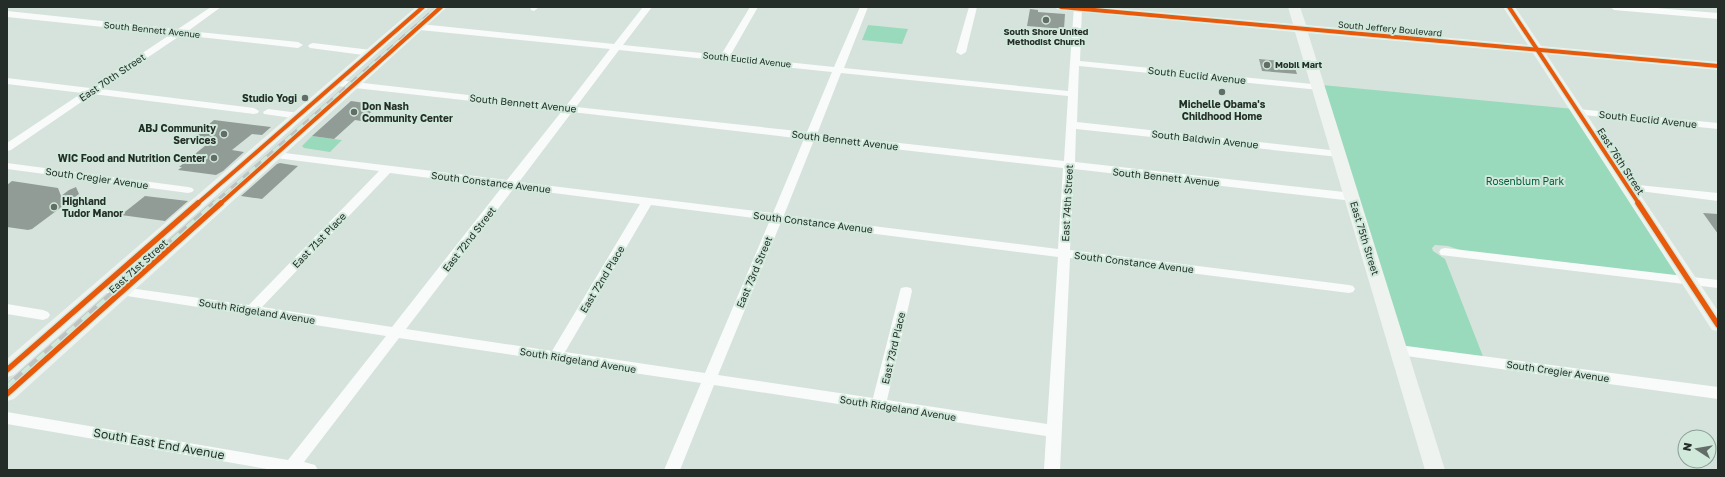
<svg xmlns="http://www.w3.org/2000/svg" width="1725" height="477" viewBox="0 0 1725 477" font-family="'Golos Text',sans-serif">
<style>
.green{fill:#99dabc}
.building{fill:#929c97}
.lines{fill:none;stroke-linecap:round;stroke-linejoin:round}
.street{fill:#f9fbfa;fill-rule:evenodd}
.secondary{fill:#eef3f0;fill-rule:evenodd}
.rail-far1-casing{stroke:#bfc3c1;stroke-width:3.5}
.rail-casing{stroke:#bfc3c1;stroke-width:5}
.rail-far1{stroke:#d0e9db;stroke-width:2.5;stroke-dasharray:8;stroke-linecap:butt}
.rail{stroke:#d0e9db;stroke-width:3.5;stroke-dasharray:10;stroke-linecap:butt}
.cycleway-far1-casing{stroke:#d0e9db;stroke-width:6}
.cycleway-casing{stroke:#d0e9db;stroke-width:8}
.cycleway-far1{stroke:#e8590c;stroke-width:4}
.cycleway{stroke:#e8590c;stroke-width:5.5}
.poi-dot{fill:#626d67;stroke:#d0e9db;stroke-width:1.5}
.labels{text-anchor:middle;stroke-width:4;stroke-linejoin:round;paint-order:stroke}
.far-street-label{font-size:9px;fill:#242d28;stroke:#d0e9db}
.far-poi-label{font-size:9px;font-weight:bold;fill:#242d28;stroke:#d0e9db}
.street-label{font-size:10px;fill:#242d28;stroke:#d0e9db}
.poi-label{font-size:10px;font-weight:bold;fill:#242d28;stroke:#d0e9db;text-anchor:end}
.park-label{font-size:10px;fill:#015d3e;stroke:#d0e9db}
.near-street-label{font-size:12px;fill:#242d28;stroke:#d0e9db}
</style>
<rect width="100%" height="100%" fill="#d6e3dc"/>
<!-- green -->
<g class="green">
<polygon points="868,25 908,29 902,44 862,40"/>
<polygon points="1322,85 1574,109 1684,277 1463,251 1448,246 1435,245 1432,248 1433,251 1445,259 1484,359 1404,348"/>
<polygon points="312,136 342,140 330,152 304,148 302,146"/>
</g>
<!-- building -->
<g class="building">
<polygon points="1030,9 1038,10 1038,12 1065,14 1064,29 1027,26"/>
<polygon points="1259,59 1293,62 1297,74 1262,71"/>
<polygon points="351,101 379,105 361,121 355,120 334,139 312,136"/>
<polygon points="214,120 271,127 262,135 252,134 232,150 244,152 223,171 216,175 178,170 182,167 179,167 206,145 186,143"/>
<polygon points="280,163 298,166 262,199 241,196 277,164"/>
<polygon points="12,181 58,188 61,196 69,190 76,187 79,194 32,229 28,230 7,227 7,185"/>
<polygon points="145,196 188,201 165,221 121,215"/>
<polygon points="1703,213 1718,214 1718,234"/>
</g>
<g class="lines">
<!-- street -->
<g class="street">
<polygon points="211,7 221,7 188,31 298,42 303,45 298,48 181,35 101,89 254,108 259,111 258,113 254,114 93,94 11,150 7,151 7,143 82,93 7,84 7,78 90,88 171,34 7,17 7,11 178,29"/>
<polygon points="530,7 539,7 534,11 531,10"/>
<path d="M643 7H652L623 45 721 55 750 7H758L730 56 834 67 860 7H868L844 68 1068 91 1074 7H1082L1080 61 1322 85 1324 87 1322 89 1319 90 1079 66 1077 122 1339 151 1344 154 1339 157 1076 129 1075 162 1353 193 1357 194 1359 197 1357 200 1353 201 1074 169 1070 250 1349 285 1353 286 1355 289 1353 292 1349 293 1070 258 1060 470H1044L1046 436 714 385 680 470H664L701 383 399 338 304 462 315 465 318 470H273L7 424V412L288 460 386 336 101 292 97 291 95 288 97 285 101 284 249 305 379 171 276 158 272 157 271 155 272 153 276 152 507 180 562 111 337 86 332 83 337 80 566 106 610 49 420 30 416 27 420 24 614 44ZM619 50 832 72 807 132 576 107ZM841 73 1068 96 1064 161 817 134ZM572 112 804 139 773 213 519 182ZM814 140 1063 168 1058 249 784 215ZM390 173 502 187 392 327 262 307ZM514 188 640 204 552 351 406 329ZM651 205 770 220 705 373 565 352ZM781 222 1058 257 1047 424 887 400 912 291 911 288 906 287 901 288 900 291 873 398 718 375Z"/>
<polygon points="969,7 977,7 966,52 961,55 956,52"/>
<polygon points="1610,7 1644,7 1718,13 1718,19 1614,10"/>
<polygon points="313,43 371,50 376,53 371,56 310,48 308,46 310,44"/>
<polygon points="268,109 299,113 304,116 299,119 264,114 263,112"/>
<polygon points="1578,109 1718,123 1718,129 1574,114 1573,112 1574,110"/>
<polygon points="7,163 188,187 192,188 194,190 192,192 188,193 7,169"/>
<polygon points="1628,184 1718,193 1718,201 1624,189 1622,187 1624,185"/>
<polygon points="1445,248 1718,280 1718,288 1441,255 1439,252 1441,249"/>
<polygon points="7,304 43,310 48,312 50,315 48,318 43,320 7,314"/>
<polygon points="1399,345 1718,387 1718,399 1399,355 1394,354 1392,350 1394,346"/>
</g>
<!-- secondary -->
<g class="secondary">
<polygon points="416,7 429,7 14,375 7,377 7,359"/>
<polygon points="434,7 447,7 14,399 7,401 7,383"/>
<polygon points="1055,7 1100,7 1293,24 1288,7 1300,7 1306,25 1528,45 1503,7 1515,7 1541,46 1718,62 1718,70 1546,54 1718,311 1718,331 1712,330 1533,53 1308,33 1445,470 1425,470 1295,32 1061,10 1057,9"/>
</g>
<!-- rail-far1 casing -->
<g class="rail-far1-casing">
<polyline id="rail-far1" points="213,204 437,7"/>
</g>
<!-- rail casing -->
<g class="rail-casing">
<polyline id="rail" points="7,386 214,203"/>
</g>
<!-- rail-far1 -->
<use href="#rail-far1" class="rail-far1"/>
<!-- rail -->
<use href="#rail" class="rail"/>
<!-- cycleway-far1 casing -->
<g class="cycleway-far1-casing">
<g id="cycleway-far1">
<polyline points="1061,7 1718,66"/>
<polyline points="1509,7 1639,204"/>
<polyline points="197,204 423,7"/>
<polyline points="220,204 441,7"/>
</g>
</g>
<!-- cycleway casing -->
<g class="cycleway-casing">
<g id="cycleway">
<polyline points="1638,203 1718,325"/>
<polyline points="7,370 198,203"/>
<polyline points="7,394 221,203"/>
</g>
</g>
<!-- cycleway-far1 -->
<use href="#cycleway-far1" class="cycleway-far1"/>
<!-- cycleway -->
<use href="#cycleway" class="cycleway"/>
</g>
<!-- markers -->
<g class="poi-dot">
<circle cx="1046" cy="20" r="4"/>
<circle cx="1267" cy="65" r="4"/>
<circle cx="1222" cy="92" r="4"/>
<circle cx="305" cy="98" r="4"/>
<circle cx="354" cy="112" r="4"/>
<circle cx="224" cy="134" r="4"/>
<circle cx="214" cy="158" r="4"/>
<circle cx="54" cy="207" r="4"/>
</g>
<g class="labels">
<!-- far-street labels -->
<g class="far-street-label">
<text transform="translate(1390 29) rotate(5)" y="3">South Jeffery Boulevard</text>
<text transform="translate(152 30) rotate(6)" y="3">South Bennett Avenue</text>
<text transform="translate(747 60) rotate(6)" y="3">South Euclid Avenue</text>
</g>
<!-- far-poi labels -->
<g class="far-poi-label">
<text x="1046" y="35">South Shore United<tspan x="1046" dy="10">Methodist Church</tspan></text>
<text x="1275" y="68" text-anchor="start">Mobil Mart</text>
</g>
<!-- street labels -->
<g class="street-label">
<text transform="translate(1197 75) rotate(6)" y="4">South Euclid Avenue</text>
<text transform="translate(112 77) rotate(-34)" y="4">East 70th Street</text>
<text transform="translate(523 103) rotate(6)" y="4">South Bennett Avenue</text>
<text transform="translate(1648 119) rotate(6)" y="4">South Euclid Avenue</text>
<text transform="translate(1205 139) rotate(6)" y="4">South Baldwin Avenue</text>
<text transform="translate(845 140) rotate(7)" y="4">South Bennett Avenue</text>
<text transform="translate(1621 161) rotate(57)" y="4">East 76th Street</text>
<text transform="translate(1166 177) rotate(6)" y="4">South Bennett Avenue</text>
<text transform="translate(97 178) rotate(8)" y="4">South Cregier Avenue</text>
<text transform="translate(491 182) rotate(7)" y="4">South Constance Avenue</text>
<text transform="translate(1067 203) rotate(-87)" y="4">East 74th Street</text>
<text transform="translate(813 222) rotate(7)" y="4">South Constance Avenue</text>
<text transform="translate(1365 238) rotate(73)" y="4">East 75th Street</text>
<text transform="translate(469 239) rotate(-52)" y="4">East 72nd Street</text>
<text transform="translate(319 240) rotate(-46)" y="4">East 71st Place</text>
<text transform="translate(1134 262) rotate(7)" y="4">South Constance Avenue</text>
<text transform="translate(138 266) rotate(-42)" y="4">East 71st Street</text>
<text transform="translate(754 272) rotate(-67)" y="4">East 73rd Street</text>
<text transform="translate(602 279) rotate(-59)" y="4">East 72nd Place</text>
<text transform="translate(257 311) rotate(9)" y="4">South Ridgeland Avenue</text>
<text transform="translate(893 348) rotate(-77)" y="4">East 73rd Place</text>
<text transform="translate(578 360) rotate(9)" y="4">South Ridgeland Avenue</text>
<text transform="translate(1558 371) rotate(8)" y="4">South Cregier Avenue</text>
<text transform="translate(898 408) rotate(9)" y="4">South Ridgeland Avenue</text>
</g>
<!-- poi labels -->
<g class="poi-label">
<text x="297" y="102">Studio Yogi</text>
<text x="1222" y="108" text-anchor="middle">Michelle Obama's<tspan x="1222" dy="12">Childhood Home</tspan></text>
<text x="362" y="110" text-anchor="start">Don Nash<tspan x="362" dy="12">Community Center</tspan></text>
<text x="216" y="132">ABJ Community<tspan x="216" dy="12">Services</tspan></text>
<text x="206" y="162">WIC Food and Nutrition Center</text>
<text x="62" y="205" text-anchor="start">Highland<tspan x="62" dy="12">Tudor Manor</tspan></text>
</g>
<!-- park labels -->
<g class="park-label">
<text x="1525" y="185">Rosenblum Park</text>
</g>
<!-- near-street labels -->
<g class="near-street-label">
<text transform="translate(159 444) rotate(10)" y="4">South East End Avenue</text>
</g>
</g>
<!-- border -->
<rect width="1725" height="477" fill="none" stroke="#242d28" stroke-width="16"/>
<!-- north arrow -->
<g transform="translate(1697 449) rotate(282)"><circle r="19" fill="#d0e9db" stroke="#8b9e93"/>
<path d="M0-3L7 15L0 10L-7 15Z" fill="#626d67"/>
<text y="-6" font-size="11" font-weight="bold" text-anchor="middle" fill="#242d28">N</text>
</g>
</svg>
